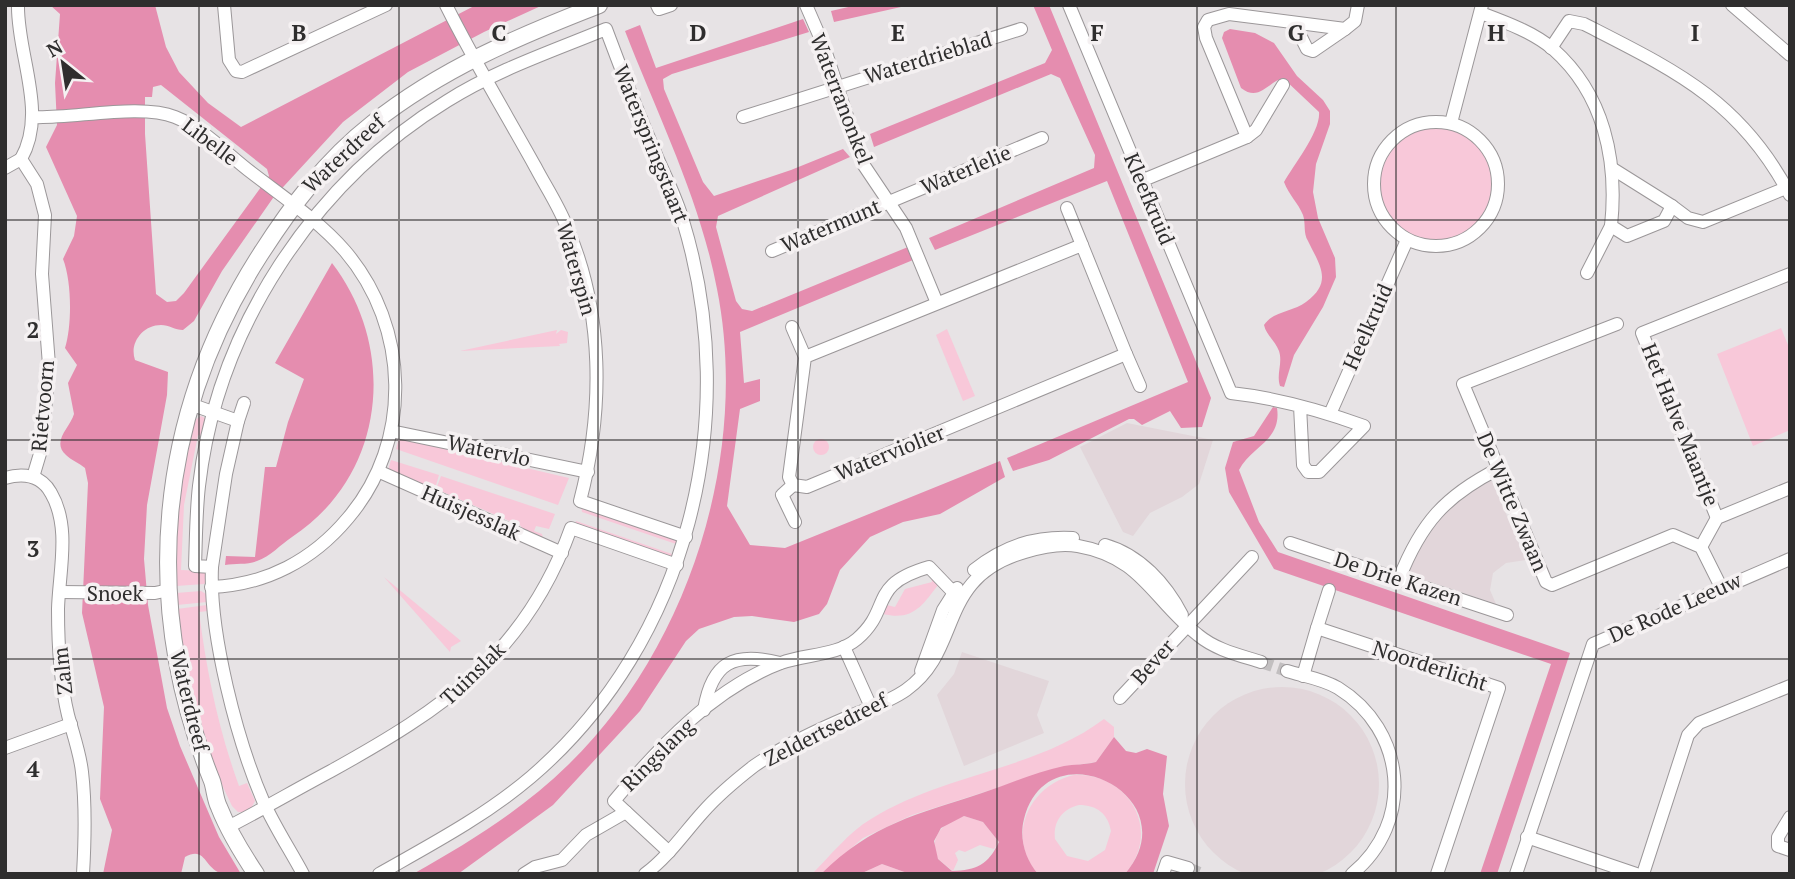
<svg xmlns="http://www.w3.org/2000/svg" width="1795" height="879" viewBox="0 0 1795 879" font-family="'PT Serif',serif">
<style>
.built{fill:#e2d6da}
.green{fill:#f8c8d9;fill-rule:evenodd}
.water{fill:#e58daf;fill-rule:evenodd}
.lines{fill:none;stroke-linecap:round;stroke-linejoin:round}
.minor-tunnel{stroke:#c2bfc0;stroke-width:12;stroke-dasharray:12 6;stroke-linecap:butt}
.minor-casing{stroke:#9b9799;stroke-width:14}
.tertiary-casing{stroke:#9b9799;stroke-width:18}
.minor{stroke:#fff;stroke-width:12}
.tertiary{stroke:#fff;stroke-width:16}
.grid{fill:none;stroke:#2f2e2e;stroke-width:2;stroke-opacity:0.55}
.labels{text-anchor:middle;stroke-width:7;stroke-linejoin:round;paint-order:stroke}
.street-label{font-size:21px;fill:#2f2e2e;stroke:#f5f1f2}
.grid-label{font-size:23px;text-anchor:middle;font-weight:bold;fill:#2f2e2e;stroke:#f5f1f2;stroke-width:7;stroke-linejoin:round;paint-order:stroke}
</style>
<rect width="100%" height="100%" fill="#e7e3e5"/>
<!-- built -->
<g class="built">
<polygon points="1127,423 1213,440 1199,484 1182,497 1150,513 1133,536 1123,532 1080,447"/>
<polygon points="1491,479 1526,560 1506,563 1493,573 1490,590 1496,604 1410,575 1409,566 1435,520 1470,490"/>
<polygon points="962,652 1049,681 1037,715 1044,733 964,766 937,695 954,674"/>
<circle cx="1282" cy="784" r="97"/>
</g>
<!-- green -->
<g class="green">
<circle cx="1435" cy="184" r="57"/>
<polygon points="1781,328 1790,350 1790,430 1753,446 1717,354"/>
<polygon points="947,329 975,396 963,401 936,335"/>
<polygon points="557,330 556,334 561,330 568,332 567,343 559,344 560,346 460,351"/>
<polygon points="201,416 209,420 206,437 198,435 184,505 181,570 205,571 209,580 204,584 176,586 176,494 195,420"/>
<polygon points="399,438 569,478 558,505 396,449"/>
<circle cx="821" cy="447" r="8"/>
<polygon points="391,460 439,475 435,489 388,470"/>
<polygon points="441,476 555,514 549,529 536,526 534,531 542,534 544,543 522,530 521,526 436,489"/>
<polygon points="581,506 677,538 676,544 582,512"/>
<polygon points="576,521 672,554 671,559 574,527"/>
<polygon points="384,577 461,641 451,647 450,652"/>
<path d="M931 577 938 585C922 606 913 621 883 614L887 605 895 607 905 589 932 582Z"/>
<polygon points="201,591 206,594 207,602 177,605 176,593"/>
<path d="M207 605 208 611 199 612C207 673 218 728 239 786L247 783 255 801 249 812H238L232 806 207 753 189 696 177 609Z"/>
<path d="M1104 719 1114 727V737L1096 762 1063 767 912 815 863 838 821 874H812C830 856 849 832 871 819 943 774 1036 770 1104 719Z"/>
<path d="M1074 775C1128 772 1163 830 1125 874H1038C1005 837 1029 785 1074 775ZM1079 805C1097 805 1108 814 1111 831L1105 850 1088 861 1067 856 1055 839C1053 822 1062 809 1079 805Z"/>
<path d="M964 816 983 822 999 842 994 849 980 845 965 852 959 850 955 853 958 860 953 871 938 859C928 836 943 823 964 816Z"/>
<polygon points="882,864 910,874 860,874"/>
</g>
<!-- water -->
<g class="water">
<path d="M50 5H155L166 47 179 72 208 103 241 127 476 5H543L484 32 408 72 343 122 273 198 222 271 194 321 183 330C175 330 169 325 161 325 143 325 129 343 135 360L168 372 167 395 147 505 144 559 148 605 167 708 180 746 219 837 241 874C235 874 228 875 223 874 204 869 206 845 185 857L181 874H103L112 830 100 799 104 707 82 613 88 483 85 468C79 463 71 460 66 455 51 441 70 428 74 414L68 383 77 365 65 348C72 326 72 282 63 259L74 236 77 216 46 147 57 125 55 83 60 14ZM161 85 267 169 269 176 184 293 176 301 167 302 156 294 145 134V97H152L153 87Z"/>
<polygon points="857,5 910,5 834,22 831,11"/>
<polygon points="1033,5 1049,5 1211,398 1202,427 1181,428 1170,411 1142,425 1134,419 1129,419 1049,460 1013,471 1007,458 1188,382 1107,181 935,250 929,238 1094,168 1095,155 1060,78 1051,74 874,147 870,134 1045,63 1052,50"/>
<path d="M803 19 809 32 672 74 663 79 664 89 703 182 714 196 791 170 843 149 850 157 718 216 716 227 736 301 742 309 752 311 908 247 913 260 740 332 744 383 760 379V401L740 409 727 506 750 545 785 548 1000 461 1005 477 940 514 903 522 870 537 840 570 827 604 819 614 794 622 752 616 734 617 699 629 686 641 640 711 553 805 458 874H413C468 843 522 810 568 765 689 648 750 454 717 289 700 199 658 116 625 31L640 25 656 68Z"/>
<path d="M1230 29 1255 33 1274 43 1297 76 1323 100 1330 111V124L1316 164 1313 192 1318 218 1335 258 1336 277 1323 307 1294 355 1284 387 1280 386C1276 374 1283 363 1279 351 1275 340 1266 335 1264 325 1273 311 1293 312 1306 302 1334 282 1319 264 1308 241 1303 233 1306 224 1303 215 1298 203 1289 195 1284 182 1293 166 1321 131 1319 112L1283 78C1267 83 1259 102 1241 88L1222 38 1224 32Z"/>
<path d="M332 263C398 349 386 475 292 537 281 544 270 557 257 561 248 565 235 563 225 565L226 556 255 557 265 467H276L288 422 304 379 275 363Z"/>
<path d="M1273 407 1277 408C1282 441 1251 446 1239 470L1259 522 1278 552 1570 653 1497 874H1480L1551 664 1274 569 1229 492 1225 468 1233 442 1254 436Z"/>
<path d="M1114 737 1126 751 1136 753 1147 749 1167 756 1163 794 1169 826 1153 874H1125C1191 797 1048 725 1024 819 1019 838 1025 859 1038 874H910L882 864 860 874H821C873 823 916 815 982 793 1009 784 1036 772 1064 766 1074 764 1085 765 1096 762ZM964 816 983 822 999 842C988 865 977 870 952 871L938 859 934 841 941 828Z"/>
</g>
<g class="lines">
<!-- minor-tunnel -->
<g class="minor-tunnel">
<polyline points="1261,662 1287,671"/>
<polyline points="1188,868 1202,874"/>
</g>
<!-- minor casing -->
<g class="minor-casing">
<g id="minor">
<path d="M18 5C17 55 48 112 21 159"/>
<polyline points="224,5 229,60 236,71 242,72 386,5"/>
<path d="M446 5C474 61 506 114 536 168 546 187 558 205 566 225 604 312 604 410 580 501L686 537"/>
<polyline points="657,5 659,9 671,5"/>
<polyline points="806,5 823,44 863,164 906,228 937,303"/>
<path d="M1069 5 1231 393C1277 398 1320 410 1364 426L1319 472H1308L1303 465 1300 406"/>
<polyline points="1732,5 1790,55"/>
<path d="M1481 13C1505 22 1533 32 1553 49 1604 94 1618 160 1611 226L1627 236 1664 221 1672 206 1688 218 1703 222 1786 188"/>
<polyline points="1294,23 1307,49 1313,51 1345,29"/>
<path d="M1551 48 1569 21 1584 24C1674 70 1740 100 1790 195"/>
<path d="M33 117C72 119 141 103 175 117 203 128 228 155 252 173 283 197 319 221 345 251 410 327 413 442 348 518 313 560 266 585 211 587"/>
<polyline points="743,117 1021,29"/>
<circle cx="1436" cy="184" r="62"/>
<polyline points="1451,123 1482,5"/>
<polyline points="1247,137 1256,130 1283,85"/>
<polyline points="21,159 37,184 45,215 42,274 49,365 42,447 33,477"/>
<polyline points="5,168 21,159"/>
<polyline points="1613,169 1672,206"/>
<polyline points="1141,181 1247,137 1206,38 1204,27 1208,20 1229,14 1345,29 1355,21 1358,5"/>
<polyline points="1067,208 1082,245"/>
<polygon points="1082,245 1126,354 807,487 793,485 789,477 805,357"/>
<polyline points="772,251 1042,138"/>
<polyline points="1587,273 1611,226"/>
<polyline points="1617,324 1463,384 1546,582 1552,585 1673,535 1701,547 1721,587"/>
<polyline points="792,327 805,357"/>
<polyline points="1126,354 1140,386"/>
<polyline points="190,404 238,421 226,474 212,567"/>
<polyline points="1330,414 1407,240"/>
<polyline points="238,421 244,403"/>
<polyline points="391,431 588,472"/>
<polyline points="380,472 562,553"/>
<path d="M5 478C23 473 41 475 51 493 71 527 59 572 58 609 58 643 60 682 68 715 73 734 80 753 82 772 86 806 85 840 83 874"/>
<polyline points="793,485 782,495 795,522"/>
<polyline points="1717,518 1642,333 1790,274"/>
<polyline points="1290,543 1507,615"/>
<path d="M1105 545C1140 555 1166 584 1182 615"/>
<polyline points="1701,547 1717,518 1790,488"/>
<path d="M974 570C1004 546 1035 536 1073 538"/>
<path d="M1399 579C1421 523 1445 496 1498 469"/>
<polyline points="60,592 155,593 169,590"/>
<polyline points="1317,628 1329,590"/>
<polyline points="844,647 871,707"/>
<polyline points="921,671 943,610 957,588"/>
<path d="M1287 671C1303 676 1323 679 1338 688 1406 730 1415 822 1352 874"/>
<polyline points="1303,676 1317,628 1499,688 1437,874"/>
<polyline points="1120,698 1252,557"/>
<path d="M704 710C712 662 734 651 780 663"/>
<polyline points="5,748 71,724"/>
<polyline points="1790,817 1778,837 1778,846 1790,850"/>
<path d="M228 827C263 809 297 789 331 771 443 709 526 654 571 528L677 565"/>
<polyline points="1527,837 1636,874"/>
<path d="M669 852 614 801C659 747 714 688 781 663 805 654 837 656 857 639 893 608 867 585 929 567L953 592"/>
<path d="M303 874C290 850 275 827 264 803 237 741 209 633 212 567L195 566C196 539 196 512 199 486 217 329 313 183 447 101 496 70 553 51 606 29 622 72 639 115 657 157 666 178 677 199 683 221 743 417 689 642 531 777 485 816 432 844 379 874"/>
<polyline points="524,874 535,867 562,860 586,835 626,812"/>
<path d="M645 874C668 857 684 833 703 812 718 795 736 780 754 766 783 746 815 731 848 717 867 709 889 702 906 690 964 649 935 578 1025 552 1041 547 1061 543 1078 546 1142 557 1153 600 1198 635 1216 650 1239 655 1261 662"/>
<polyline points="1163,874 1167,862 1188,868"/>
<polyline points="1516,874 1593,644 1790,559"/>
<polyline points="1643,874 1688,735 1699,723 1790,686"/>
</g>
</g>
<!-- tertiary casing -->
<g class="tertiary-casing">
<path id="tertiary" d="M256 874C242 853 228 830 219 807 215 799 215 790 212 781 140 603 157 416 260 255 292 205 326 160 373 123 441 69 519 36 599 5"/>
</g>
<!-- minor -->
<use href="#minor" class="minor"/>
<!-- tertiary -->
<use href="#tertiary" class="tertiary"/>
</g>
<!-- grid -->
<path class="grid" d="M199 5V874M399 5V874M598 5V874M798 5V874M997 5V874M1197 5V874M1396 5V874M1596 5V874M5 220H1790M5 440H1790M5 659H1790"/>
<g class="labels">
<!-- street labels -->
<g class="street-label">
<text transform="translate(928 58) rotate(-17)" y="7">Waterdrieblad</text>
<text transform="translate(841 99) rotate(69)" y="7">Waterranonkel</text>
<text transform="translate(210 142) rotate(37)" y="7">Libelle</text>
<text transform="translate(651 144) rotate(68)" y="7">Waterspringstaart</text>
<text transform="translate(344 154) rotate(-43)" y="7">Waterdreef</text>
<text transform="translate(966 170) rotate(-23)" y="7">Waterlelie</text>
<text transform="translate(1149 199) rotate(67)" y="7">Kleefkruid</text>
<text transform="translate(831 226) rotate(-23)" y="7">Watermunt</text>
<text transform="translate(576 269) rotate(74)" y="7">Waterspin</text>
<text transform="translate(1368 327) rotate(-66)" y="7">Heelkruid</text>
<text transform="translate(43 406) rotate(-85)" y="7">Rietvoorn</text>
<text transform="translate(1680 425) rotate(68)" y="7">Het Halve Maantje</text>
<text transform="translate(489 451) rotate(12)" y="7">Watervlo</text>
<text transform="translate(890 453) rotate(-22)" y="7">Waterviolier</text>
<text transform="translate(1512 502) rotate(67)" y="7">De Witte Zwaan</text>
<text transform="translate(471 513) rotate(24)" y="7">Huisjesslak</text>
<text transform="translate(1398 579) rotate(18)" y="7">De Drie Kazen</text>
<text x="115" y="601">Snoek</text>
<text transform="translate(1675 608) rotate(-24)" y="7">De Rode Leeuw</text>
<text transform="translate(1153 662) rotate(-48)" y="7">Bever</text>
<text transform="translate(1430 666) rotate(18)" y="7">Noorderlicht</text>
<text transform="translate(63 671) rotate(-96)" y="7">Zalm</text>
<text transform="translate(473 674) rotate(-44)" y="7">Tuinslak</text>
<text transform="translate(189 701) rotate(76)" y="7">Waterdreef</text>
<text transform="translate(826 730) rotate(-27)" y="7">Zeldertsedreef</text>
<text transform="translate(658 755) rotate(-45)" y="7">Ringslang</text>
</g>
</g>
<g class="grid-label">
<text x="299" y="41">B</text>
<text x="499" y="41">C</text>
<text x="698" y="41">D</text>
<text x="898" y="41">E</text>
<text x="1097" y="41">F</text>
<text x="1296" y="41">G</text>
<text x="1496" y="41">H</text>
<text x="1695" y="41">I</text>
<text x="33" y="338">2</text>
<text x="33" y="557">3</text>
<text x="33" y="777">4</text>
</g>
<!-- border -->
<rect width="1795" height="879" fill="none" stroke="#2f2e2e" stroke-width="14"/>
<!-- north arrow -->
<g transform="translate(63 63) rotate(330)" stroke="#f5f1f2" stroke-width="5" paint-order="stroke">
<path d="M0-5L12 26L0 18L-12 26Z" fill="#2f2e2e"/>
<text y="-10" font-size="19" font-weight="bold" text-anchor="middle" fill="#2f2e2e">N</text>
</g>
</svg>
